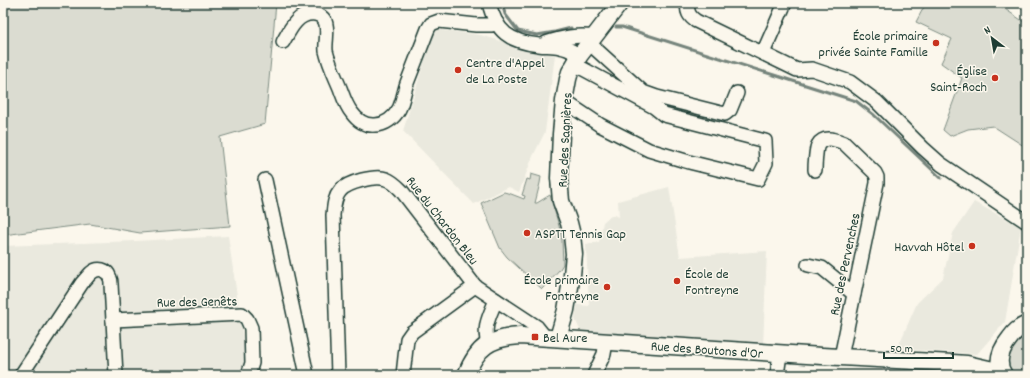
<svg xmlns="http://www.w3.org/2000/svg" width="1030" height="378" viewBox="0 0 1030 378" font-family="Dekko,sans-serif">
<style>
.built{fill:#eae9de}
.green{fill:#dbdcd1;stroke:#7d8c82}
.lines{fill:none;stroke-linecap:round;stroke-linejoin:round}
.stream{stroke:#74847b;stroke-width:3}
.minor-casing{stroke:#1f3d34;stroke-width:16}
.major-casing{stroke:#1f3d34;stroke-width:19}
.minor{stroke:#fbf7ec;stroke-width:13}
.major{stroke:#fbf7ec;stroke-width:16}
.poi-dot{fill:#c8321e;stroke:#fbf7ec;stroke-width:1.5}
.labels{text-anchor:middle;stroke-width:3;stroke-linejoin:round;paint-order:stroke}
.poi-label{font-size:14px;fill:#1f3d34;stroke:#fbf7ec;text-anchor:end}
.street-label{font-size:14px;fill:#1f3d34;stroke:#fbf7ec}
</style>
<rect width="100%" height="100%" fill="#fbf7ec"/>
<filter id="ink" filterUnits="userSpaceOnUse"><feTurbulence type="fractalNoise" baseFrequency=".025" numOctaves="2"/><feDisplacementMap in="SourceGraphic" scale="8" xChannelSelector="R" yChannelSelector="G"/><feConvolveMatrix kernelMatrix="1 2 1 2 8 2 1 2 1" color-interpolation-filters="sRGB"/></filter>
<g filter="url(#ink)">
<!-- built -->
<g class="built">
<polygon points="434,29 480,35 539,52 555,55 545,132 533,156 519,192 509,187 474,204 403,131"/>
<polygon points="669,187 680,257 767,251 763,346 586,334 580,330 575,319 577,305 589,306 586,244 599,242 603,222 609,217 615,215 619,217 618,201"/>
<polygon points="974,202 1021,227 1005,322 977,354 897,349 917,303 943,278 953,233"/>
<polygon points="228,236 249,375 3,375 3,246 135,241"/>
</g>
<!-- green -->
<g class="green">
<polygon points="3,3 276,3 265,124 220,137 230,226 140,233 90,224 3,235"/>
<polygon points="926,3 996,3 1027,24 1027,148 993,126 968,129 950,136 943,130 962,78 941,63 952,39 916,22"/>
<polygon points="531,174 541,177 540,183 535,203 537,203 550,195 559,226 562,240 563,264 560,269 542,289 507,257 500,248 481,203 504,192 511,194 524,199 525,196 522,195 527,179 530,180"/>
<polygon points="1027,331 1027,375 1013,375 1008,369 1006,355 1008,350"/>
</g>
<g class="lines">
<!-- stream -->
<g class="stream">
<polyline points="502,3 505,14 518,31 537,35 555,32 571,28"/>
<polyline points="616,27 622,27 856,101 874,115 941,178"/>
</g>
<!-- minor casing -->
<g class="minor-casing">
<g id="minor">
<path d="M489 3C496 32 510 42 539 45 546 46 553 45 560 47 567 48 574 52 580 55"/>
<path d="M689 3C685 11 690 17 696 21L797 70 812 69 850 82 877 102 923 148 941 164 1015 214 1027 222"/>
<path d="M283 42C290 29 298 12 315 14 320 15 323 17 325 21 329 30 325 41 326 51 329 64 335 76 340 88 343 96 346 106 352 113 357 120 365 126 375 125 385 125 394 118 399 109 403 101 404 91 407 83 414 65 421 47 428 29L431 24 439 21 476 25H492L497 23"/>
<path d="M546 43C562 38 578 34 594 37"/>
<polyline points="589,43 643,92 657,97 725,114 730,110 737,93"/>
<polyline points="763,53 785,3"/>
<polyline points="564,101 600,125 649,150 689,162 758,179 766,163 765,141 664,115 654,107 574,64"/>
<path d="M815 170C815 165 816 148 818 145 824 135 836 140 844 143L875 173 877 177V183L841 357"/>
<polyline points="265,180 307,375"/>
<polyline points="808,265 822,268 854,294"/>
<polyline points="113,320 242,314 247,319 251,328 252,363 248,375"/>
<path d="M488 345C483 326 489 317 496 300"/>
<path d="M21 375 82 283C85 280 88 276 91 273 98 267 107 269 110 278 111 280 111 282 111 284L116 375"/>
<path d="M338 375 333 215C334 207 334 198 340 191 347 182 376 175 386 179 392 181 397 186 401 190L475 286 537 327 545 337"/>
<polyline points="403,375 407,339 412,332 475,286"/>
<polyline points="594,375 604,354 606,342"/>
<polyline points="777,375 780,354"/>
</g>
</g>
<!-- major casing -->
<g class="major-casing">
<g id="major">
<polyline points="558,338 566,310 572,275 574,254 572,235 569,223 561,201 559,178 561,134 564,101 568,79 570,72 580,55 620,3"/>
<path d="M466 375C477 347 490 338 520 336L822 356 953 363 967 364 1002 372"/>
<path d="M1004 375C995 362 1001 349 1010 338 1014 332 1020 327 1027 324"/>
</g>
</g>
<!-- minor -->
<use href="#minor" class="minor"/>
<!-- major -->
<use href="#major" class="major"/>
</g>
</g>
<!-- markers -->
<g class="poi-dot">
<circle cx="936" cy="43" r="4"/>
<circle cx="458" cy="70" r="4"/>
<circle cx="995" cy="78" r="4"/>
<circle cx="527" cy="233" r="4"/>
<circle cx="972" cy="246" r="4"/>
<circle cx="677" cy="281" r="4"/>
<circle cx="607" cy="287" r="4"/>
<rect x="531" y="333" width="8" height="8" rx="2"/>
</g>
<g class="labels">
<!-- poi labels -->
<g class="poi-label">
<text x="928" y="40">École primaire<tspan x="928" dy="16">privée Sainte Famille</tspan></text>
<text x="466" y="67" text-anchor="start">Centre d'Appel<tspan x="466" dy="16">de La Poste</tspan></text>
<text x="987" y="75">Église<tspan x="987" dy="16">Saint-Roch</tspan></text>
<text x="535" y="238" text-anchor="start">ASPTT Tennis Gap</text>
<text x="964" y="251">Havvah Hôtel</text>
<text x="685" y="278" text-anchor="start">École de<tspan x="685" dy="16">Fontreyne</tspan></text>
<text x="599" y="284">École primaire<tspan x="599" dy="16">Fontreyne</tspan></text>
<text x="543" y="342" text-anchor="start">Bel Aure</text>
</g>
<!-- street labels -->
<g class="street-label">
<text transform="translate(564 140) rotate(-87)" y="5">Rue des Sagnières</text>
<text transform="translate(443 220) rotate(52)" y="5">Rue du Chardon Bleu</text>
<text transform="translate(844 264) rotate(-78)" y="5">Rue des Pervenches</text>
<text transform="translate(197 301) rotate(-1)" y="5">Rue des Genêts</text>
<text transform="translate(707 349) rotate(4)" y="5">Rue des Boutons d'Or</text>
</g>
</g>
<!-- margin -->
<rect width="1030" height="378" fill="none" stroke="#fbf7ec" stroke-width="16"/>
<rect x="8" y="8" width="1014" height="362" fill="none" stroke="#1f3d34" stroke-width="1.5" filter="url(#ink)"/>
<!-- north arrow -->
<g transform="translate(992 38) rotate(329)" stroke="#fbf7ec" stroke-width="3" paint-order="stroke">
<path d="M0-3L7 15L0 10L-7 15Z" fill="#1f3d34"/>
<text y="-6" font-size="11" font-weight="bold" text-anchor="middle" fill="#1f3d34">N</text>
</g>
<!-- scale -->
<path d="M884 352v6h69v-6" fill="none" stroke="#1f3d34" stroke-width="2"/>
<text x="890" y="352" font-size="12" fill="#1f3d34" stroke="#fbf7ec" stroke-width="3" paint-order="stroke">50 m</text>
</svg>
